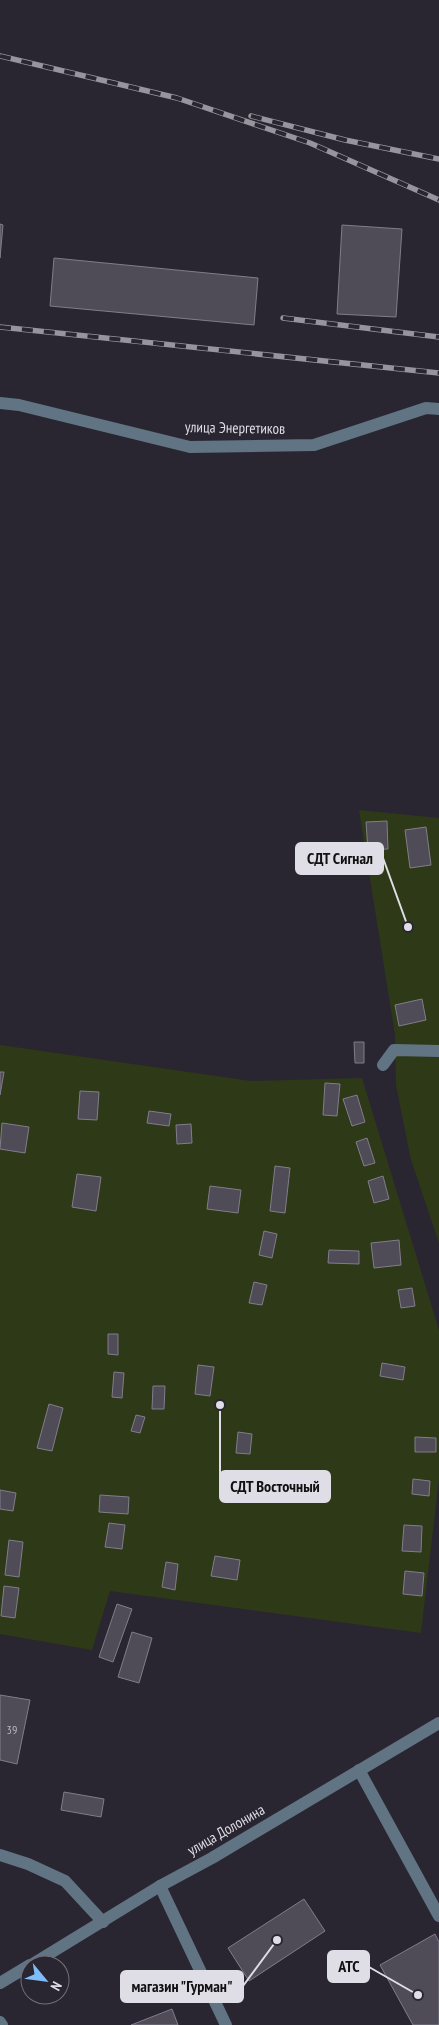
<svg xmlns="http://www.w3.org/2000/svg" width="439" height="2025" viewBox="0 0 439 2025" font-family="'PT Sans Narrow',sans-serif">
<style>
.green{fill:#2e3917}
.building{fill:#4f4c58;stroke:#817d8b}
.lines{fill:none;stroke-linecap:round;stroke-linejoin:round}
.minor{stroke:#607483;stroke-width:12}
.rail-casing{stroke:#96949d;stroke-width:5.5}
.rail{stroke:#292631;stroke-width:4;stroke-dasharray:11;stroke-linecap:butt}
.labels{text-anchor:middle;stroke-width:4.5;stroke-linejoin:round;paint-order:stroke}
.number-label{font-size:12px;fill:#bbb9c2}
.street-label{font-size:15px;fill:#dfdde5;stroke:#292631}
.leader{fill:none;stroke:#dfdde5;stroke-width:2}
.callout-dot{fill:#dfdde5;stroke:#292631;stroke-width:2}
.callout{fill:#dfdde5;stroke:#dfdde5;stroke-width:2}
.callout-label{font-size:16px;text-anchor:middle;font-weight:bold;fill:#111}
</style>
<rect width="100%" height="100%" fill="#292631"/>
<!-- green -->
<g class="green">
<polygon points="359,810 439,818 439,1243 411,1160 396,1085 395,1035"/>
<polygon points="0,1045 251,1081 362,1078 439,1330 439,1479 421,1633 110,1591 92,1650 0,1634"/>
</g>
<!-- building -->
<g class="building">
<polygon points="0,224 3,225 0,258"/>
<polygon points="342,225 402,229 396,317 337,314"/>
<polygon points="54,258 258,278 254,325 50,306"/>
<polygon points="387,821 388,849 368,850 366,822"/>
<polygon points="426,827 431,865 410,868 405,830"/>
<polygon points="422,999 426,1020 399,1026 395,1005"/>
<polygon points="354,1042 364,1042 364,1063 355,1063"/>
<polygon points="0,1072 4,1072 0,1095"/>
<polygon points="325,1083 340,1084 337,1116 323,1115"/>
<polygon points="80,1091 99,1092 97,1120 78,1119"/>
<polygon points="357,1095 365,1122 352,1126 343,1099"/>
<polygon points="149,1111 171,1114 169,1126 147,1123"/>
<polygon points="2,1123 29,1127 25,1153 0,1149"/>
<polygon points="191,1124 192,1143 177,1144 176,1125"/>
<polygon points="367,1138 375,1163 364,1166 356,1142"/>
<polygon points="275,1166 290,1168 285,1213 270,1211"/>
<polygon points="77,1174 101,1177 96,1211 72,1207"/>
<polygon points="383,1176 389,1199 374,1203 368,1181"/>
<polygon points="210,1186 241,1190 238,1213 207,1209"/>
<polygon points="264,1231 277,1234 272,1258 259,1255"/>
<polygon points="399,1240 401,1265 374,1268 371,1243"/>
<polygon points="329,1250 359,1251 359,1264 328,1263"/>
<polygon points="254,1282 267,1285 262,1305 249,1303"/>
<polygon points="412,1288 415,1306 401,1308 398,1290"/>
<polygon points="108,1334 118,1334 118,1355 108,1354"/>
<polygon points="382,1363 405,1367 403,1380 380,1376"/>
<polygon points="198,1365 214,1367 210,1396 195,1394"/>
<polygon points="114,1372 124,1373 122,1398 112,1397"/>
<polygon points="153,1386 165,1386 164,1409 152,1409"/>
<polygon points="49,1404 63,1408 52,1451 37,1448"/>
<polygon points="136,1415 145,1417 140,1433 131,1431"/>
<polygon points="238,1432 252,1434 250,1454 236,1453"/>
<polygon points="415,1437 436,1438 436,1452 415,1452"/>
<polygon points="413,1479 430,1481 429,1496 412,1494"/>
<polygon points="0,1490 16,1493 13,1511 0,1509"/>
<polygon points="100,1495 129,1497 128,1514 99,1512"/>
<polygon points="109,1523 125,1525 122,1549 105,1547"/>
<polygon points="404,1525 422,1526 421,1552 402,1551"/>
<polygon points="9,1540 23,1542 19,1577 5,1575"/>
<polygon points="215,1556 240,1560 237,1580 211,1576"/>
<polygon points="166,1562 178,1564 175,1590 162,1587"/>
<polygon points="405,1571 424,1573 422,1596 403,1594"/>
<polygon points="4,1586 19,1588 15,1618 1,1616"/>
<polygon points="117,1604 132,1609 113,1662 99,1657"/>
<polygon points="132,1632 152,1638 139,1683 118,1677"/>
<polygon points="0,1695 30,1700 17,1764 0,1760"/>
<polygon points="64,1792 104,1799 101,1817 61,1810"/>
<polygon points="304,1899 325,1931 249,1981 228,1948"/>
<polygon points="435,1934 439,1942 439,2025 413,2025 380,1965"/>
<polygon points="172,2009 178,2025 131,2025"/>
</g>
<g class="lines">
<!-- minor -->
<g class="minor">
<polyline points="0,403 19,405 190,447 314,445 426,408 439,409"/>
<polyline points="383,1065 394,1050 439,1051"/>
<polyline points="359,1770 439,1916"/>
<polyline points="0,1855 28,1864 65,1881 103,1922"/>
<polyline points="160,1886 226,2025"/>
<polyline points="31,1965 160,1886 212,1858 439,1723"/>
<polyline points="0,1983 30,1965"/>
<polyline points="0,2022 2,2025"/>
</g>
<!-- rail casing -->
<g class="rail-casing">
<g id="rail">
<polyline points="0,56 177,98 310,143 439,200"/>
<polyline points="251,116 345,140 439,159"/>
<polyline points="283,318 439,337"/>
<polyline points="0,327 439,373"/>
</g>
</g>
<!-- rail -->
<use href="#rail" class="rail"/>
</g>
<g class="labels">
<!-- number labels -->
<g class="number-label">
<text x="12" y="1734">39</text>
</g>
<!-- street labels -->
<g class="street-label">
<text transform="translate(235 428) rotate(1)" y="5">улица Энергетиков</text>
<text transform="translate(226 1830) rotate(-30)" y="5">улица Долонина</text>
</g>
</g>
<!-- callouts -->
<path class="leader" d="M408 927L383 858M220 1405L220 1486M418 1995L369 1967M277 1940L243 1986"/>
<g class="callout-dot">
<circle cx="408" cy="927" r="5"/>
<circle cx="220" cy="1405" r="5"/>
<circle cx="418" cy="1995" r="5"/>
<circle cx="277" cy="1940" r="5"/>
</g>
<g class="callout">
<rect x="296" y="843" width="87" height="31" rx="5"/>
<rect x="220" y="1471" width="110" height="31" rx="5"/>
<rect x="328" y="1951" width="41" height="31" rx="5"/>
<rect x="121" y="1971" width="122" height="31" rx="5"/>
</g>
<g class="callout-label">
<text x="340" y="864">СДТ Сигнал</text>
<text x="275" y="1492">СДТ Восточный</text>
<text x="349" y="1972">АТС</text>
<text x="182" y="1992">магазин "Гурман"</text>
</g>
<!-- north arrow -->
<g transform="translate(45 1980) rotate(119)"><circle r="24" fill="#292631" stroke="#726f79"/>
<path d="M0-4L9 19L0 12L-9 19Z" fill="#7fbdfa"/>
<text y="-8" font-size="14" font-weight="bold" text-anchor="middle" fill="#dfdde5">N</text>
</g>
</svg>
